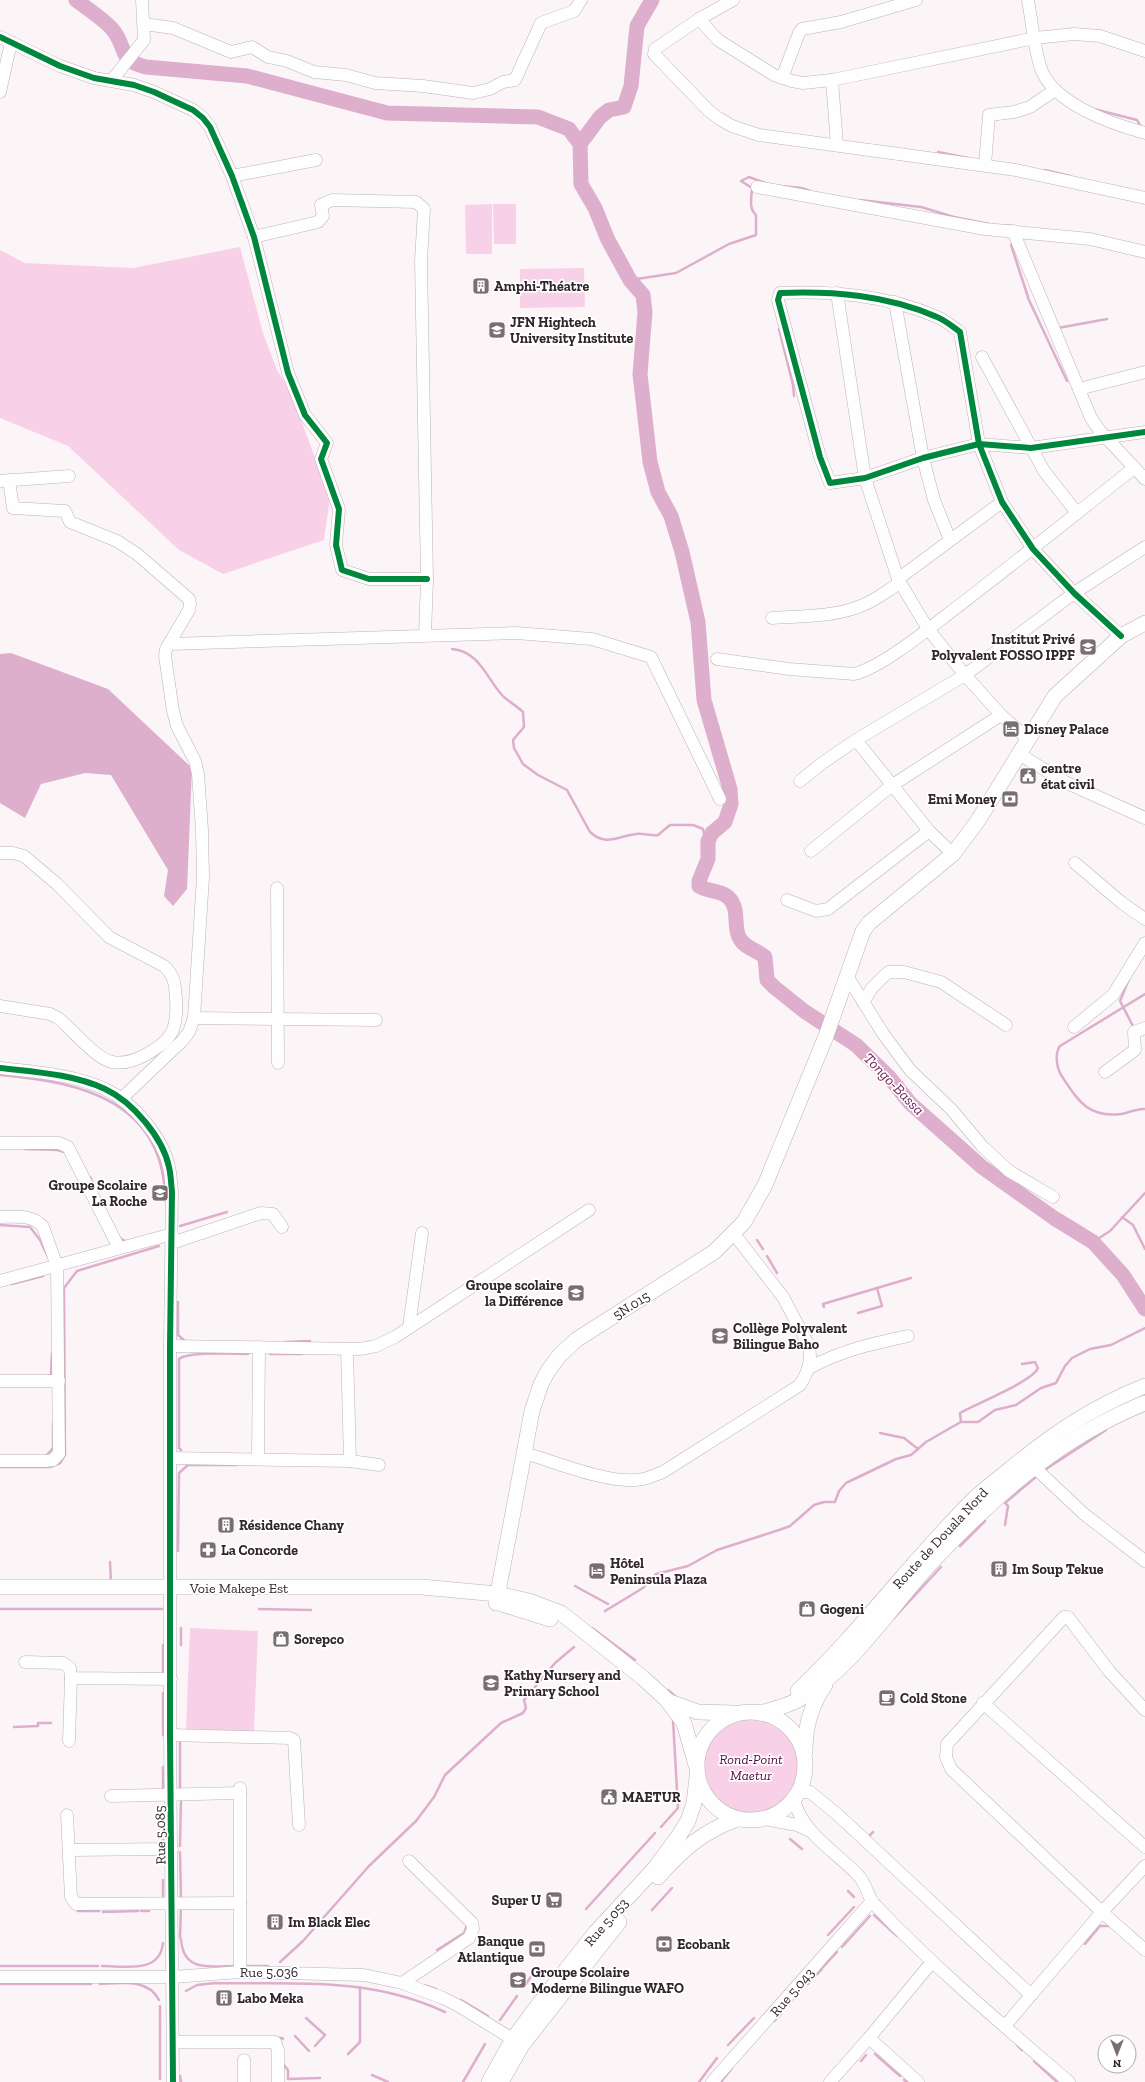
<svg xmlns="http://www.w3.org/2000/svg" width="1145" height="2082" viewBox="0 0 1145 2082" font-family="'Zilla Slab',serif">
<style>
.green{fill:#f8d1e9}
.water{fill:#deaecd}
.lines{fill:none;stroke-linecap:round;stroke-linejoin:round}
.stream{stroke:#deaecd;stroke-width:2.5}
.river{stroke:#deaecd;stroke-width:15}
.minor-casing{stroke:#bbb3b8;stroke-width:13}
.major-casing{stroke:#bbb3b8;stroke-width:16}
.minor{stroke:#fefefe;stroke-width:12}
.major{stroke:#fefefe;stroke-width:15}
.cycleway-casing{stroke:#fff;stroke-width:8}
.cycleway{stroke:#00873e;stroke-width:6}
.labels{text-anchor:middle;stroke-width:3.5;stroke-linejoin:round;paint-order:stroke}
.poi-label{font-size:14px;font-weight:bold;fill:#31262d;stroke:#fff;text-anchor:start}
.street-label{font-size:14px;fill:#31262d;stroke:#fff}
.park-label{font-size:14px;font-style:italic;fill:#570643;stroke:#fff}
.water-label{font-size:15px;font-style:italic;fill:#73265d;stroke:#fff}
</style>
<rect width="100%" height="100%" fill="#fbf5f8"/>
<!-- green -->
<g class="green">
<polygon points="492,204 492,254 466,254 465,205"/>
<polygon points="493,204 516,204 516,244 494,244"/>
<polygon points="240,247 263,333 277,370 291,393 330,498 324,540 223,574 179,550 68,446 0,418 0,250 25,263 133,268"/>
<polygon points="584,268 585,307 520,308 520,269"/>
<polygon points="190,1628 258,1631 254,1732 186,1729"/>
<circle cx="752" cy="1767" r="48"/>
</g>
<!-- water -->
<polygon class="water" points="11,653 108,689 192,768 187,889 173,906 164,896 168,870 111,775 85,773 41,784 25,818 0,803 0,654"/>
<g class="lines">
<!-- stream -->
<g class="stream">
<polyline points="1094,109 1137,120 1141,127"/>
<polyline points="938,152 968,158"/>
<polyline points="1045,170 1070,176"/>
<polyline points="780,186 802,188 810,191"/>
<polyline points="860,200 921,207 954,217 994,225 1014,226"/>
<polyline points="1011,245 1028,297"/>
<path d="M630 280 676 273 729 244 756 235V215C748 208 752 197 752 188L741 181 749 177 768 184"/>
<polyline points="1028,298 1067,381"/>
<polyline points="1058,328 1107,319"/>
<polyline points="779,329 793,385 794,396"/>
<path d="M452 649C478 651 486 676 501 694 507 701 516 705 523 712L524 727 513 740 514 748 523 764 538 775 567 790 590 832C606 847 618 836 636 834 643 833 651 836 658 835L670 825H693L703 829 705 839 708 841"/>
<polyline points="1129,979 1120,1001 1134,1028"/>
<path d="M1145 994 1060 1046C1054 1055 1057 1070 1063 1078 1079 1102 1089 1118 1121 1114 1129 1113 1137 1108 1145 1109"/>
<path d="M0 1075C81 1082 165 1101 165 1201"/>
<polyline points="25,1149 58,1150 64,1152"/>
<polyline points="90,1177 95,1187"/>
<polyline points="1122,1217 1133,1225 1145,1249"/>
<polyline points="0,1225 30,1227 40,1240 48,1257"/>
<polyline points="180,1226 227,1212"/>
<polyline points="118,1237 127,1242"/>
<polyline points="757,1240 763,1249"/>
<polyline points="1093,1242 1110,1231 1145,1193"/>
<polyline points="767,1256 777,1273"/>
<polyline points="12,1284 43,1276"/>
<polyline points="178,1302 178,1335 186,1342"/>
<polyline points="824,1307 823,1304 911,1278"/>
<polyline points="858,1313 882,1306 877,1288"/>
<polyline points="285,1342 310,1341"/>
<polyline points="270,1354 302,1354"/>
<polyline points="48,1376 51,1375 52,1353"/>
<path d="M961 1422 960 1413C976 1404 1033 1381 1038 1368L1035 1362 1022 1364"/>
<polyline points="880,1433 904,1438 918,1449"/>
<path d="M181 1450 179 1448V1359C188 1351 234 1354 248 1354"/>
<polyline points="46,1456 53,1448 53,1423"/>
<polyline points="0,1467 50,1467 60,1463 65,1455 64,1288 77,1271 159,1246"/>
<polyline points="1043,1471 1106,1430"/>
<polyline points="1005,1525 1008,1506 1005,1503 1037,1476"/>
<polyline points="960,1546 985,1521"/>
<polyline points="178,1551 179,1473 188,1465 237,1465"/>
<polyline points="110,1562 111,1582"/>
<polyline points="575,1586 608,1604"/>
<polyline points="0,1609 162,1609"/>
<polyline points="259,1609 311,1610"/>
<polyline points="605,1611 643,1588 656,1574 688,1566 717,1550 779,1530 790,1526 814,1505 824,1502 835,1502 839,1491 846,1483 896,1459 911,1455 926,1442 952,1427 961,1422 978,1422 995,1410 1016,1405 1041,1388 1056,1383 1065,1366 1072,1358 1090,1349 1111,1345 1145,1328"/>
<polyline points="893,1619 941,1567"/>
<polyline points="181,1628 181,1645"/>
<polyline points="592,1628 635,1660"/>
<polyline points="163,1672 163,1645"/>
<polyline points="668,1690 676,1697"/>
<polyline points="14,1727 38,1726 38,1723 51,1723"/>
<polyline points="163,1735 163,1693"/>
<polyline points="180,1738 180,1791"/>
<polyline points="163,1767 163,1791"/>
<polyline points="661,1827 678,1808 673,1720"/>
<polyline points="163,1831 163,1845"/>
<polyline points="870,1838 869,1836 873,1832"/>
<polyline points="790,1839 802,1849"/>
<polyline points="180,1846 181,1798"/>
<polyline points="180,1852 181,1899"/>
<polyline points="163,1880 163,1896"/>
<polyline points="848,1891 854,1897"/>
<polyline points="586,1909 655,1833"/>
<polyline points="652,1910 672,1888"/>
<polyline points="78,1911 99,1911"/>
<polyline points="141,1911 149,1911"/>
<polyline points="103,1912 138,1911"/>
<polyline points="874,1915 897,1936"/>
<polyline points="828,1935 854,1907"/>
<polyline points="180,1937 181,1907"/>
<path d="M181 1939C183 1973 211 1966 236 1966"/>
<polyline points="1085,1944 1100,1926 1111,1926"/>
<polyline points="842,1947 870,1916"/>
<polyline points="437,1950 464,1933 467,1925"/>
<polyline points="280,1962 303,1941 369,1866 416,1821 434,1797 445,1775 501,1723 523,1713 526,1708 524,1700 555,1663 574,1647"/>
<polyline points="0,1966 98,1966"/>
<path d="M102 1966C125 1966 160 1974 163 1943"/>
<polyline points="247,1966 268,1966"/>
<polyline points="823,1967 837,1952"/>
<polyline points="0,1984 91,1984"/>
<path d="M100 1984C120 1983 148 1978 159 2000"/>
<polyline points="808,1984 822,1969"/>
<polyline points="424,1985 436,1989"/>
<polyline points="524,1987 534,1972"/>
<path d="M186 1991 197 1985 215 1983C298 1985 367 1976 445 2012"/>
<polyline points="461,2000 488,2016"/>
<polyline points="160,2006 160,2079"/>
<polyline points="306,2018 325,2035 315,2046"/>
<polyline points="500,2020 517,1996"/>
<polyline points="774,2021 781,2014"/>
<polyline points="295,2036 309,2051"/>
<polyline points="277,2038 282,2038 283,2039"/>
<polyline points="728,2045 754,2018"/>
<polyline points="1017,2045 1022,2050"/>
<polyline points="348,2054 360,2042 360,1987"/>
<polyline points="875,2054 900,2076"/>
<polyline points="861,2061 866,2055"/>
<polyline points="1034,2061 1057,2082"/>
<polyline points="283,2064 288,2070 288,2079 320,2078"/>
<polyline points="372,2075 388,2082"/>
<polyline points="180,2076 181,2082"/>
<polyline points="904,2080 907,2082"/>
<polyline points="463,2082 485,2044"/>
<polyline points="699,2082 717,2058"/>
<polyline points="721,2082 732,2068"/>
</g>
<!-- river -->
<g class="river">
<path d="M76 0C86 8 105 20 113 30 128 49 117 60 146 67L247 76 387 113 538 117 569 129 580 144 581 184 595 208 608 240 630 280 643 295 645 312 640 374 650 462 658 492 671 516 682 552 698 622 704 700 730 789 731 804 725 822 712 833 708 841V859L699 881V886C708 892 720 890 728 897 741 909 732 926 740 939 745 948 757 950 765 957L767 980 774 987 804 1011 856 1045 889 1077 910 1103 982 1167 1054 1218 1093 1242 1123 1275 1145 1309"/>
<polyline points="580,144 600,117 609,110 624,107 631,86 637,26 652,0"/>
</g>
<!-- minor casing -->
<g class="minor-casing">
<g id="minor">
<polyline points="733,0 699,19 655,49 654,54 708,110 718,118 732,126 759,135 1016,170 1145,198"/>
<path d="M1028 0C1032 22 1034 48 1041 69 1054 104 1112 124 1145 133"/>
<polyline points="699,19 718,40 774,75 792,81 803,83 832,80 1035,38 1074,34 1100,36 1145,51"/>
<polyline points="144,24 173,28 231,52 252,47 268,57 287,61 314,72 346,75 375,83 423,86 473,93 490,89 503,82 515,80 541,23 574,11 581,0"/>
<polyline points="0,37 60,66 94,78 134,85 154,92 193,110 203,118 210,127 232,176 254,237 288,373 305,415 327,443 321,459 339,509 336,545 342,570 369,579 427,579"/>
<polyline points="782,78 799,33 802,29 841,22 916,0"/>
<polyline points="112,80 144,40 142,0"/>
<polyline points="832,80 837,145"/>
<polyline points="0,92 11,42"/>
<polyline points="985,165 989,115 1014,112 1030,107 1055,90"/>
<polyline points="232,176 316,160"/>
<polyline points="757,187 985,229 1090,239 1145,252"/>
<polyline points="1013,231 1091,418 1100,431 1145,479"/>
<polyline points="254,237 318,222 323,216 321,205 332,200 416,202 424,209 421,261 427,579 425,635"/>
<polyline points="837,293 865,478 898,579 928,629 965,675 1001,715 1027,738"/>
<polyline points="895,302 923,458 934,500 950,540"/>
<polyline points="982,357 1044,471 1077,513"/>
<polyline points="1079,389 1145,372"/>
<polyline points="9,480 13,508 65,511 70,522 117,541 137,554 189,599 190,604 189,610 166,649 165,656 173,711 177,726 195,761 198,774 202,830 203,877 194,1018 189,1032 182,1041 121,1099"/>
<polyline points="0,481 69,476"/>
<polyline points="898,579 1002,502"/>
<path d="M772 618C801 616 836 617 863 605 876 600 888 590 900 583"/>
<path d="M1121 636 1074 593 1033 549 1002 502 979 444 960 332C953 327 945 320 937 317 887 295 833 291 780 293L778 300 820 457 830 483 865 478 923 458 979 444 1031 448 1145 432"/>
<polyline points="169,644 516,633 592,639 651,657 720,799"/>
<path d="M717 659 789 669 854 674C880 668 926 631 948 614 1011 566 1072 517 1134 468"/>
<polyline points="856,740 929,831 953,854"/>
<polyline points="1019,754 1065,782 1145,818"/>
<polyline points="800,781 821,764 856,740 965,675 1074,593 1145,547"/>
<polyline points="811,851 891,786 1001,715"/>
<path d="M0 853H13L24 856 57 884 109 937 164 966C175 976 175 985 176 999 178 1029 172 1041 145 1055 136 1060 123 1064 112 1062 96 1059 72 1029 58 1018L50 1014 0 1006"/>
<polyline points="1075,863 1122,903 1145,919"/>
<polyline points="277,888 278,1063"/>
<polyline points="787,900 816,911 828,909 929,831"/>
<polyline points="847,976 884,1035 910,1070 951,1109 982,1146 1009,1171 1053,1197"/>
<polyline points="863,1002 872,988 884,976 889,972 904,972 941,982 1006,1025"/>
<polyline points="194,1018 376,1020"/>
<polyline points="1074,1027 1113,995 1145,943"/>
<path d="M0 1068C34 1072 73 1074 105 1089 133 1102 163 1138 169 1167 171 1175 171 1184 172 1192L170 1346V1735L173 2082"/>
<polyline points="1105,1072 1135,1050 1134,1032 1145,1028"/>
<polyline points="0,1143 59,1143 68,1147 119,1248"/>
<path d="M0 1217C15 1217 33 1214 43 1227L57 1266 59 1454 53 1460 46 1461H0"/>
<polyline points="172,1243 261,1213 273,1214 282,1227"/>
<polyline points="0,1281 172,1234"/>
<polyline points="409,1327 422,1233"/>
<polyline points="170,1346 360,1349 376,1346 395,1337 589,1210"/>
<polyline points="347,1349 350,1461"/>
<path d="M809 1368C843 1350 871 1344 908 1336"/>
<polyline points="0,1381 59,1381"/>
<path d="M525 1453C555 1462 613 1486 643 1479 650 1478 657 1474 663 1472L800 1385C808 1372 813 1359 808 1344L783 1297 734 1234"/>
<polyline points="171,1458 350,1461 379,1465"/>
<polyline points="258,1459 259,1347"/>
<polyline points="1034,1467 1084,1514 1145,1561"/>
<polyline points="25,1662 63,1663 70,1668 71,1678 171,1679"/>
<polyline points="983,1703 1145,1847"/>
<polyline points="1145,1710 1109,1671 1068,1617 1064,1617 947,1744 946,1757 951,1769 1102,1912 1145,1866"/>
<polyline points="170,1735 290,1738 294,1740 299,1825"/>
<polyline points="69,1741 71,1678"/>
<polyline points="240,1788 240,1972"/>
<polyline points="799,1792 810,1792 838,1815 1031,1995 1102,1912 1145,1950"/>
<polyline points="111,1796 240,1793"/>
<path d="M794 1800C803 1834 835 1851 858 1875 868 1886 867 1897 876 1906 936 1969 1003 2025 1069 2082"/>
<polyline points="67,1815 71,1897 76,1904 240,1903"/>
<polyline points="765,1819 797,1825 810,1831"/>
<polyline points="69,1850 172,1849"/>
<polyline points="0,1977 173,1977 240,1972 364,1975 402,1983 443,1998 459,2006 519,2043"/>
<polyline points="402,1983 469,1938 473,1929 472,1923 409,1861"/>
<polyline points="1005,2026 1031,1995"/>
<polyline points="869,2038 918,2082"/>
<polyline points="173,2042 275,2042 278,2050 278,2082"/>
<polyline points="244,2060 244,2082"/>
<polyline points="712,2082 872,1901"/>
<polyline points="830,2082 869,2038 932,1962"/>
</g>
</g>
<!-- major casing -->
<g class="major-casing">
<g id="major">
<polyline points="0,1587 422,1587 497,1594 529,1601 561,1613 643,1678 667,1700 684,1723 696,1765"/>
<polyline points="496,1603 532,1411 541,1384 548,1371 559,1356 576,1340 714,1252 744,1222 765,1185 826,1036 863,931 869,923 953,854 977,822 1055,696 1121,636 1145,623"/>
<polyline points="502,1604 550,1619"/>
<path d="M798 1691C860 1632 911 1562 972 1501 983 1490 997 1480 1009 1470 1054 1433 1091 1408 1145 1386"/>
<polyline points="670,1702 698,1712 734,1713"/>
<circle cx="751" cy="1766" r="54"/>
<path d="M761 1713C774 1709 787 1706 798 1700 850 1671 891 1606 931 1563 994 1496 1059 1438 1145 1403"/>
<path d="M805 1751C805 1727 811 1705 825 1685"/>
<path d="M658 1877C683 1849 702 1832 737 1819"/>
<polyline points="489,2082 513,2039 539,2004 596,1932 655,1868 680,1834 688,1821 694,1803 697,1777"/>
<polyline points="501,2082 522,2045 619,1922"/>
</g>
</g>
<!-- minor -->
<use href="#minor" class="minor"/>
<!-- major -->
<use href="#major" class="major"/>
<!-- cycleway casing -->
<g class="cycleway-casing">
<g id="cycleway">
<polyline points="0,37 60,66 94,78 134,85 154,92 193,110 203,118 210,127 232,176 254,237 288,373 305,415 327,443 321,459 339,509 336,545 342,570 369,579 427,579"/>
<path d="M1121 636 1074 593 1033 549 1002 502 979 444 960 332C953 327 945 320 937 317 887 295 833 291 780 293L778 300 820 457 830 483 865 478 923 458 979 444 1031 448 1145 432"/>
<path d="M0 1068C34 1072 73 1074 105 1089 133 1102 163 1138 169 1167 171 1175 171 1184 172 1192L170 1346V1735L173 2082"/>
</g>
</g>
<!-- cycleway -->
<use href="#cycleway" class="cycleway"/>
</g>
<!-- icons -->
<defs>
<g id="building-square" transform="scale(0.9)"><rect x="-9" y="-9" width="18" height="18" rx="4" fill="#786e74" stroke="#fff"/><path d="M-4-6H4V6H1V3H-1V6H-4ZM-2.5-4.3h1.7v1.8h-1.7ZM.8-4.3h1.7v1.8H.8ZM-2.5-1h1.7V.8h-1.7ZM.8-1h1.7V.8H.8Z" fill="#fff"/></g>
<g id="university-square" transform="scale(0.9)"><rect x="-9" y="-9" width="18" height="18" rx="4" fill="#786e74" stroke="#fff"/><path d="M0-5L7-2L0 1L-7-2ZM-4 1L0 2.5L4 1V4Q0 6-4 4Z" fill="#fff"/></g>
<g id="school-square" transform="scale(0.9)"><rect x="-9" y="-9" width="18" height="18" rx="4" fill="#786e74" stroke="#fff"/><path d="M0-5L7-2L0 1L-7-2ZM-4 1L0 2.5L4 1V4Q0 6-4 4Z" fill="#fff"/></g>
<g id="hotel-square" transform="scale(0.9)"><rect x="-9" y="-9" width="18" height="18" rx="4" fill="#786e74" stroke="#fff"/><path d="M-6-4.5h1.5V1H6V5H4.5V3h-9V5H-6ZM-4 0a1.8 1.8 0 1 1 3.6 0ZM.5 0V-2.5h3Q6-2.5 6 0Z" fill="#fff"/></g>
<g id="civic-square" transform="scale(0.9)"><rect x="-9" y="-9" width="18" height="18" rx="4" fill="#786e74" stroke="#fff"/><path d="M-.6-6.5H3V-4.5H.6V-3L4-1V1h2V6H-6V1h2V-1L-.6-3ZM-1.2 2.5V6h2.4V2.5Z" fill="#fff"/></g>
<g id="bank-square" transform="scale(0.9)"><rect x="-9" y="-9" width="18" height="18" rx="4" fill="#786e74" stroke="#fff"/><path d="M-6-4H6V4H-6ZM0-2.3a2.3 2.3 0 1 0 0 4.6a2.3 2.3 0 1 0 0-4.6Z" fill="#fff"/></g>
<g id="pharmacy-square" transform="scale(0.9)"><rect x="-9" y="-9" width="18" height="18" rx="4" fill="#786e74" stroke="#fff"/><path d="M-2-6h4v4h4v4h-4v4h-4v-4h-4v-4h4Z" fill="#fff"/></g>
<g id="shop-square" transform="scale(0.9)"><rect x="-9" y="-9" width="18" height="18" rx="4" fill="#786e74" stroke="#fff"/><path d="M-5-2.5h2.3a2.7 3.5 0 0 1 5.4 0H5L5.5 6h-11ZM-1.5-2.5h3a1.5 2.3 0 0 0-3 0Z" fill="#fff"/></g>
<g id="cafe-square" transform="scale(0.9)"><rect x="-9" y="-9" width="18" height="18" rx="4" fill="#786e74" stroke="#fff"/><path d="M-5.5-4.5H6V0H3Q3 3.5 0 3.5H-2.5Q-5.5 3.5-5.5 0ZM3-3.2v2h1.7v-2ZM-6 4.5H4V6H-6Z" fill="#fff"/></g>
<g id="supermarket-square" transform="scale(0.9)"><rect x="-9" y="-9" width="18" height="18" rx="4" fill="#786e74" stroke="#fff"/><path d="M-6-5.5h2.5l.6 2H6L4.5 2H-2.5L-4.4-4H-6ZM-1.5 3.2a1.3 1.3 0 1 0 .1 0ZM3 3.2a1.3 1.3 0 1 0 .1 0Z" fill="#fff"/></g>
</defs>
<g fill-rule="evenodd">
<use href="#building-square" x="481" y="286"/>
<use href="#university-square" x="497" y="330"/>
<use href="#school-square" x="1088" y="647"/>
<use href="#hotel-square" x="1011" y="729"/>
<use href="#civic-square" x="1028" y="776"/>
<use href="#bank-square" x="1010" y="799"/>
<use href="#school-square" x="160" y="1193"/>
<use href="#school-square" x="576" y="1293"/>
<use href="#school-square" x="720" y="1336"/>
<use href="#building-square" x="226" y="1525"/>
<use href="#pharmacy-square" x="208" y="1550"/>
<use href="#building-square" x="999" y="1569"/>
<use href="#hotel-square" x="597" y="1571"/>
<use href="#shop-square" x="807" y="1609"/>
<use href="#shop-square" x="281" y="1639"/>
<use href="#school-square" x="491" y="1683"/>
<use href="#cafe-square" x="887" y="1698"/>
<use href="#civic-square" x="609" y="1797"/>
<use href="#supermarket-square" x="554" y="1900"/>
<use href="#building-square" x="275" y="1922"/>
<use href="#bank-square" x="664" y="1944"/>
<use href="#bank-square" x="537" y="1949"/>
<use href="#school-square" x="518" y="1980"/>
<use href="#building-square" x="224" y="1998"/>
</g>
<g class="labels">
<!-- poi labels -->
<g class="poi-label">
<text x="494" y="291">Amphi-Théatre</text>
<text x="510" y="327">JFN Hightech<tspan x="510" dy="16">University Institute</tspan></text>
<text x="1075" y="644" text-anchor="end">Institut Privé<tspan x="1075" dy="16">Polyvalent FOSSO IPPF</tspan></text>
<text x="1024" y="734">Disney Palace</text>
<text x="1041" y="773">centre<tspan x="1041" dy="16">état civil</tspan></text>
<text x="997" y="804" text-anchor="end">Emi Money</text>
<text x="147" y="1190" text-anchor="end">Groupe Scolaire<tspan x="147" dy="16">La Roche</tspan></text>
<text x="563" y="1290" text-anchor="end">Groupe scolaire<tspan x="563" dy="16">la Différence</tspan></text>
<text x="733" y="1333">Collège Polyvalent<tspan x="733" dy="16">Bilingue Baho</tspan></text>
<text x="239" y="1530">Résidence Chany</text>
<text x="221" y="1555">La Concorde</text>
<text x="610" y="1568">Hôtel<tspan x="610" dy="16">Peninsula Plaza</tspan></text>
<text x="1012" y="1574">Im Soup Tekue</text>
<text x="820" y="1614">Gogeni</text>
<text x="294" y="1644">Sorepco</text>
<text x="504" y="1680">Kathy Nursery and<tspan x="504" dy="16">Primary School</tspan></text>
<text x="900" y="1703">Cold Stone</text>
<text x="622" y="1802">MAETUR</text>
<text x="541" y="1905" text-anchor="end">Super U</text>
<text x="288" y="1927">Im Black Elec</text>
<text x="524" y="1946" text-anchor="end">Banque<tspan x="524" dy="16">Atlantique</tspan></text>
<text x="677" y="1949">Ecobank</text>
<text x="531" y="1977">Groupe Scolaire<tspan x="531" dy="16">Moderne Bilingue WAFO</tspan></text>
<text x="237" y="2003">Labo Meka</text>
</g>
<!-- street labels -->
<g class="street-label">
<text transform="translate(631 1305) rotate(-32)" y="5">5N.015</text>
<text transform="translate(940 1538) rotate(-47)" y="5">Route de Douala Nord</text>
<text x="239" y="1593">Voie Makepe Est</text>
<text transform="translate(160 1835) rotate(-91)" y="5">Rue 5.085</text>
<text transform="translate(606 1922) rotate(-49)" y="5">Rue 5.053</text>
<text x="269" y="1977">Rue 5.036</text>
<text transform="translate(792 1992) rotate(-49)" y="5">Rue 5.043</text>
</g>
<!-- park labels -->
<g class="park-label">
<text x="751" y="1764">Rond-Point<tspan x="751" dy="16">Maetur</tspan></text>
</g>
<!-- water labels -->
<g class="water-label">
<text transform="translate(894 1084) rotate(46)" y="5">Tongo-Bassa</text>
</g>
</g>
<!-- north arrow -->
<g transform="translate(1117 2054) rotate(180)"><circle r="19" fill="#ffffff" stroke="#ada8ab"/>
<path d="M0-3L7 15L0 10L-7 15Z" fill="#786e74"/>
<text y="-6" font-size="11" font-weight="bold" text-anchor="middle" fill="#31262d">N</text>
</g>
</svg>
